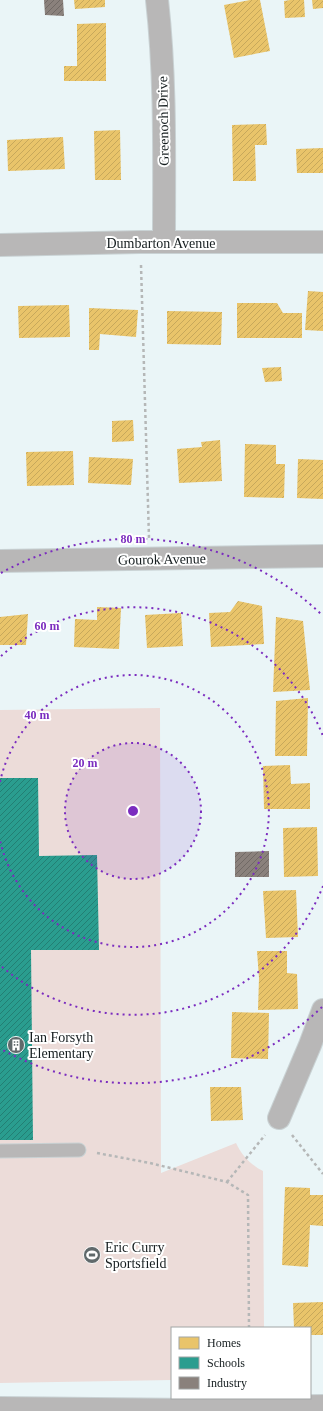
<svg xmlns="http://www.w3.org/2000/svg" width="323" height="1411" viewBox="0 0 323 1411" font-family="Georgia,serif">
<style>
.green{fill:#ecdcd9}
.homes{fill:url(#homes-hatch)}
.schools{fill:url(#schools-hatch)}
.industry{fill:url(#industry-hatch)}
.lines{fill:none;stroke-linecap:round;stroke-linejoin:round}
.service-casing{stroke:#c9d2d4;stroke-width:15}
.minor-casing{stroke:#c9d2d4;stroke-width:24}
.path{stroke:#b5b7b7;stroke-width:2.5;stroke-dasharray:3 3;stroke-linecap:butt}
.service{stroke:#b8b7b7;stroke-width:13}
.minor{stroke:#b8b7b7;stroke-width:22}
.ring{fill:none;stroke:#7b2cbf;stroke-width:2;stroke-dasharray:2 4}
.labels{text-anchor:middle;stroke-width:4;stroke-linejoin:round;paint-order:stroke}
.street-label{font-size:14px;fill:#151d1f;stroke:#fff}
.poi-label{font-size:14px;fill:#151d1f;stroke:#fff;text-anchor:start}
.centre{fill:#7b2cbf;stroke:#fff;stroke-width:2}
.ring-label{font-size:12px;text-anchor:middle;font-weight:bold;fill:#7b2cbf;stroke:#fff;stroke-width:4;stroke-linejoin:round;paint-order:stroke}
</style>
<defs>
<pattern id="homes-hatch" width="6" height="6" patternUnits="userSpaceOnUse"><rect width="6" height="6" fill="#e9c46a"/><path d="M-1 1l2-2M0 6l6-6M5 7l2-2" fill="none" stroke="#c7a85b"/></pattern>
<pattern id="schools-hatch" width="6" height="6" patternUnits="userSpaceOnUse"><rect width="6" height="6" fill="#2a9d8f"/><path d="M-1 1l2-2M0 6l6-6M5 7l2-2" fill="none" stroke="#237f74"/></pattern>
<pattern id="industry-hatch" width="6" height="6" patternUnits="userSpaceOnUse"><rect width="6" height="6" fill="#8a817c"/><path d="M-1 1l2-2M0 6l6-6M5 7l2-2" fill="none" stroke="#706965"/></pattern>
</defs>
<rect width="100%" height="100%" fill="#eaf5f7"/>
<!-- green -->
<path class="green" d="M160 708 161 1173 236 1143C242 1156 250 1164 263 1171L264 1328H172V1380L0 1383V710Z"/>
<!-- homes -->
<g class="homes">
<polygon points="74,0 105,0 105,7 75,9"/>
<polygon points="250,0 260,0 270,51 234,58 224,5"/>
<polygon points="290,0 304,0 305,17 285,18 284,1"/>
<polygon points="312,0 323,0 323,8 313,9"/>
<polygon points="106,23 106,81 64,81 64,66 77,66 77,24"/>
<polygon points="266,124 267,145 255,145 256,181 233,181 232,125"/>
<polygon points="120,130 121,180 95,180 94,131"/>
<polygon points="63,137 65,169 8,171 7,140"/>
<polygon points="323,148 323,173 297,173 296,149"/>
<polygon points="308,291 323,292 323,331 305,330"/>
<polygon points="237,303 277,303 283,313 302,313 302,338 237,338"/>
<polygon points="69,305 70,337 19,338 18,306"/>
<polygon points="89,308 138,310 136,337 100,334 99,350 89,350"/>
<polygon points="167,311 222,312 221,345 167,344"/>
<polygon points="281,367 282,381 265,382 262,368"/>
<polygon points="133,420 134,441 112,442 112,421"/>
<polygon points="220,440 222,481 179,483 177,449 202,447 201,442"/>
<polygon points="245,444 276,445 276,464 285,464 284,498 244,497"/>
<polygon points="73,451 74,485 27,486 26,452"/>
<polygon points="89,457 133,459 131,485 88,483"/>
<polygon points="298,459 323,460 323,499 297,498"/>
<polygon points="238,601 262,606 264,644 211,647 209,613 230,612"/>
<polygon points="97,607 121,608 119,649 74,647 75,619 97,620"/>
<polygon points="181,613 183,646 147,648 145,615"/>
<polygon points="28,614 26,645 0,645 0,617"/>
<polygon points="276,617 303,621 310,690 273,692"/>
<polygon points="308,698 307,756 275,756 276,701"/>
<polygon points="290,765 291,784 310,783 310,809 264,809 263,766"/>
<polygon points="317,827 318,876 284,877 283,828"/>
<polygon points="296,890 298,937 266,938 263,891"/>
<polygon points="257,951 287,951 287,973 297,974 298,1009 258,1010 259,978"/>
<polygon points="232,1012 269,1013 268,1059 231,1058"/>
<polygon points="210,1087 241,1087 243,1120 211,1121"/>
<polygon points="285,1187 310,1188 310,1195 323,1195 323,1226 310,1225 308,1267 282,1265"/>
<polygon points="323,1302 323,1335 310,1335 310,1328 294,1328 293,1303"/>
</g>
<!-- schools -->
<polygon class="schools" points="0,778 38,778 39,856 97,855 99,950 31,950 33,1140 0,1140"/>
<!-- industry -->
<g class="industry">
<polygon points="44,0 63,0 64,16 45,15"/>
<polygon points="269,851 269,877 235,877 235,852"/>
</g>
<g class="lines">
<!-- service casing -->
<g class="service-casing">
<polyline id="service" points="0,1151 79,1150"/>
</g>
<!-- minor casing -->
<g class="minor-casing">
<g id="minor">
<path d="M157 0C166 80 164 162 164 242"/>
<polyline points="0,245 140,242 323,242"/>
<polyline points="0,561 323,556"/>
<polyline points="279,1118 310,1045 323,1010"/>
<polyline points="0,1408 191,1410 249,1407 323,1406"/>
</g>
</g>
<!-- path -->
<g class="path">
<polyline points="141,265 149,538"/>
<polyline points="292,1135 323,1174"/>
<polyline points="97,1153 150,1163 227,1182 248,1195 249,1328"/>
<polyline points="227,1182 265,1135"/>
</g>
<!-- service -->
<use href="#service" class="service"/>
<!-- minor -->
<use href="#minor" class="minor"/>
</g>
<!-- distance rings -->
<circle cx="133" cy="811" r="68" fill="#7b2cbf" fill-opacity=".12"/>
<g class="ring">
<circle cx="133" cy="811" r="68"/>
<path d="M0 782A136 136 0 1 1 0 840"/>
<path d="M323 886A204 204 0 0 1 1 966M1 656A204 204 0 0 1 323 736"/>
<path d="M322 1007A272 272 0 0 1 1 1049M1 573A272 272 0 0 1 322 615"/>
</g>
<!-- icons -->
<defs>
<g id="building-disc" transform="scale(0.9)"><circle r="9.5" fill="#60696b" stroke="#fff"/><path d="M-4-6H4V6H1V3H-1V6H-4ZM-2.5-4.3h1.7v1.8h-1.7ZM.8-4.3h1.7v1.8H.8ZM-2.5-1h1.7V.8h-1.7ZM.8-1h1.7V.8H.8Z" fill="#fff"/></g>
<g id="stadium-disc" transform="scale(0.9)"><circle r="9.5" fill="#60696b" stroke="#fff"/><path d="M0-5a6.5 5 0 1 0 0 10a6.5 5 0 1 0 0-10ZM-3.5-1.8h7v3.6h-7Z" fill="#fff"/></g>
</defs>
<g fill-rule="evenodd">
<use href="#building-disc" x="16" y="1045"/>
<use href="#stadium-disc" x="92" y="1255"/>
</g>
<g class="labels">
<!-- street labels -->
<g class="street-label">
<text transform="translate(163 121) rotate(-91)" y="5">Greenoch Drive</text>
<text x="161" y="248">Dumbarton Avenue</text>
<text transform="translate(162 559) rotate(-1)" y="5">Gourok Avenue</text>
</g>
<!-- poi labels -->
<g class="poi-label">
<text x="29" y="1042">Ian Forsyth<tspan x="29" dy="16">Elementary</tspan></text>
<text x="105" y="1252">Eric Curry<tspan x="105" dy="16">Sportsfield</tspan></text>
</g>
</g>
<circle cx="133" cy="811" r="6" class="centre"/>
<g class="ring-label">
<text x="133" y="543">80 m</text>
<text x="47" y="630">60 m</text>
<text x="37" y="719">40 m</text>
<text x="85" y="767">20 m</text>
</g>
<!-- legend -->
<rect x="171" y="1327" width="140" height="72" fill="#ffffff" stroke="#a1a5a5"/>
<rect x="179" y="1337" width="20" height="12" fill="#e9c46a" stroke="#a1a5a5"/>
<text x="207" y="1347" font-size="12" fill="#151d1f">Homes</text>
<rect x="179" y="1357" width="20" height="12" fill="#2a9d8f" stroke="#a1a5a5"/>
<text x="207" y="1367" font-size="12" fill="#151d1f">Schools</text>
<rect x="179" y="1377" width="20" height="12" fill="#8a817c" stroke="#a1a5a5"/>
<text x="207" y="1387" font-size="12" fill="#151d1f">Industry</text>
</svg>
